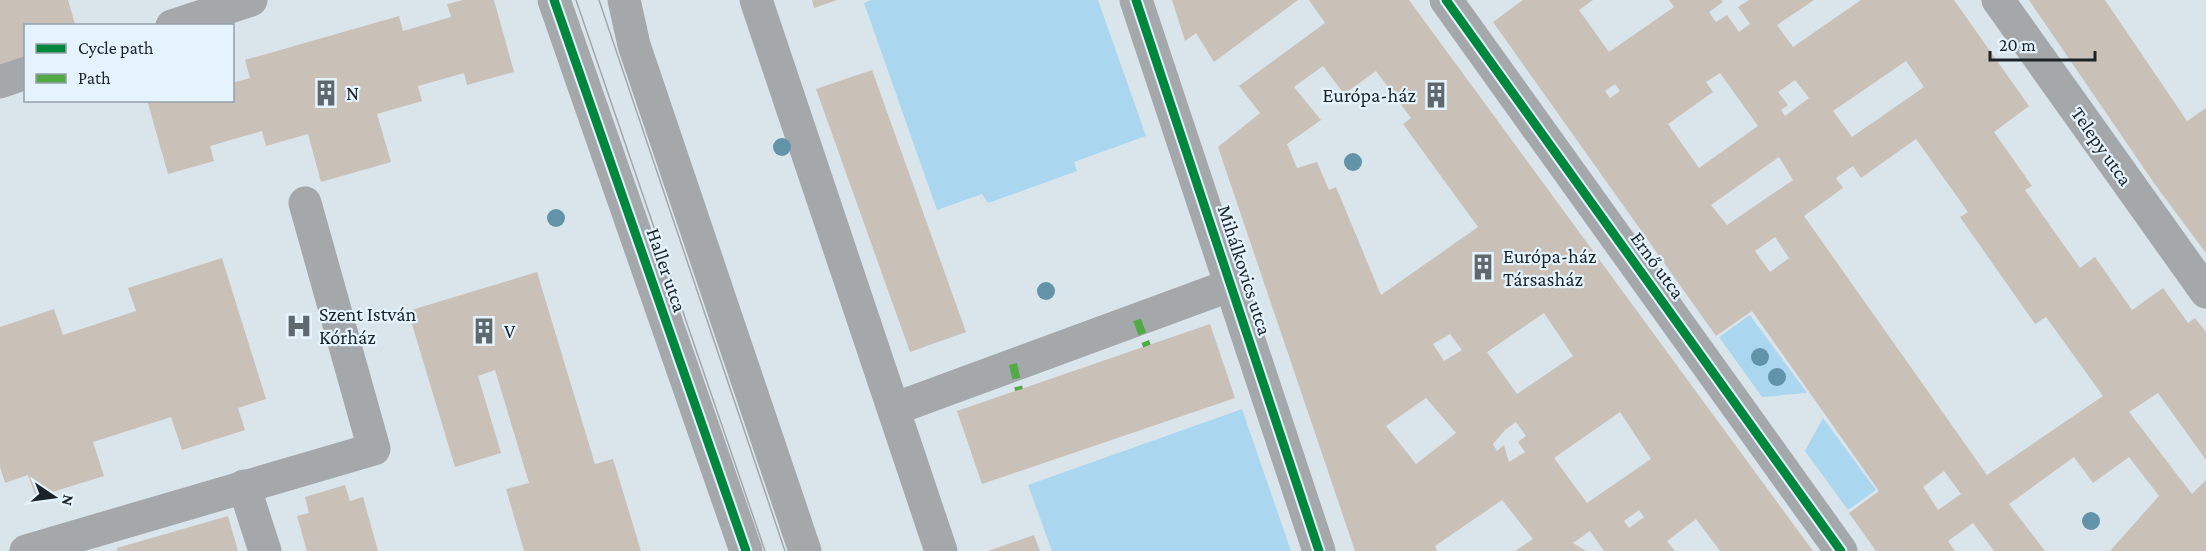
<svg xmlns="http://www.w3.org/2000/svg" width="2206" height="551" viewBox="0 0 2206 551" font-family="'Crimson Pro',serif">
<style>
.green{fill:#abd6f0}
.building{fill:#c9c0b7;fill-rule:evenodd}
.lines{fill:none;stroke-linecap:round;stroke-linejoin:round}
.minor{stroke:#a4a8aa;stroke-width:33}
.tram{stroke:#a1a7aa;stroke-width:1.5}
.quiet{stroke:#52aa44;stroke-width:8;stroke-dasharray:15 8;stroke-linecap:butt}
.cycleway-casing{stroke:#e4f3fd;stroke-width:13}
.cycleway{stroke:#00873e;stroke-width:9}
.tree{fill:#6393a9}
.labels{text-anchor:middle;stroke-width:4.5;stroke-linejoin:round;paint-order:stroke}
.poi-label{font-size:20px;fill:#1d2428;stroke:#e4f3fd;text-anchor:start}
.street-label{font-size:20px;fill:#1d2428;stroke:#e4f3fd}
</style>
<rect width="100%" height="100%" fill="#dae5eb"/>
<!-- green -->
<g class="green">
<polygon points="871,0 1098,0 1146,136 1074,162 1077,171 988,203 982,194 937,210 864,3"/>
<polygon points="1750,315 1807,393 1762,397 1719,337"/>
<polygon points="1242,409 1291,551 1052,551 1028,485"/>
<polygon points="1823,418 1876,490 1848,510 1805,451"/>
</g>
<!-- building -->
<g class="building">
<polygon points="0,0 68,0 75,24 26,26 26,61 0,69"/>
<polygon points="463,0 494,0 514,72 467,85 464,73 418,86 422,101 377,114 391,162 321,182 308,134 266,146 262,131 210,146 214,161 168,174 147,100 232,100 232,83 250,78 245,60 399,16 403,31 451,17 447,4"/>
<polygon points="812,0 837,0 814,8"/>
<polygon points="1172,0 1298,0 1214,62 1196,33 1185,41"/>
<path d="M1309 0H1409L1813 551H1720L1696 519 1667 541 1675 551H1604L1590 531 1573 543 1586 551H1515L1533 539 1502 500 1435 546 1437 551H1355L1218 147 1260 113 1239 86 1325 23ZM1323 66 1344 94 1376 71 1411 118 1403 124 1478 227 1381 295 1336 187 1329 190 1317 162 1297 168 1287 144 1321 120 1294 87ZM1544 313 1573 356 1517 394 1487 352ZM1450 334 1462 350 1444 361 1433 344ZM1426 398 1456 433 1416 464 1386 426ZM1620 412 1651 459 1587 503 1554 458ZM1516 422 1526 436 1518 442 1525 452 1509 462 1504 445 1497 451 1493 444 1505 430ZM1639 510 1644 517 1629 528 1624 521Z"/>
<path d="M1523 0H1593L1579 10 1609 52 1674 7 1669 0H1721L1723 2 1709 12 1716 22 1727 15 1739 32 1750 24 1738 7 1749 0H1814L1777 25 1793 47 1861 0H1954L2029 106 1994 132 2032 186 2025 190 2080 268 2095 257 2132 310 2163 288 2188 323 2195 318 2206 332V460L2158 393 2129 412 2192 494 2206 480V551H2110L2159 496 2129 457 2093 483 2074 457 2009 504 2045 551H1994L1973 523 1948 541 1955 551H1876L1849 513 1879 491 1752 311 1716 336 1493 22ZM1906 61 1924 87 1852 137 1833 111ZM1720 73 1758 126 1699 168 1668 124 1713 92 1706 82ZM1795 80 1809 98 1785 116 1781 110 1788 105 1778 92ZM1615 84 1620 91 1610 98 1605 91ZM1916 139 1968 212 1960 217 2035 324 2046 317 2103 396 1987 475 1804 216 1843 188 1836 178 1853 166 1861 178ZM1779 157 1793 180 1727 225 1711 205ZM1775 237 1789 258 1770 272 1755 251ZM1944 471 1961 494 1938 510 1923 487Z"/>
<polygon points="2029,0 2105,0 2187,121 2206,108 2206,253 2156,186"/>
<polygon points="872,70 966,332 910,352 816,89"/>
<polygon points="222,258 266,399 238,408 245,430 182,450 171,417 93,442 104,476 36,497 28,475 5,483 0,467 0,327 54,309 63,335 136,311 128,288"/>
<polygon points="537,272 595,464 613,459 641,551 524,551 506,489 529,483 495,370 478,376 501,453 455,467 408,311"/>
<polygon points="1210,324 1235,398 982,484 957,411"/>
<polygon points="345,485 350,501 363,497 378,551 307,551 297,516 309,513 305,497"/>
<polygon points="228,516 238,551 117,551 117,548"/>
<polygon points="1034,535 1040,551 988,551"/>
</g>
<g class="lines">
<!-- minor -->
<g class="minor">
<polyline points="554,0 746,551"/>
<polyline points="624,0 634,45 805,551"/>
<polyline points="756,0 941,551"/>
<polyline points="1136,0 1319,551"/>
<polyline points="1446,0 1841,551"/>
<polyline points="1998,0 2206,292"/>
<polyline points="172,26 251,0"/>
<polyline points="0,82 26,73"/>
<polyline points="894,409 1231,285"/>
<polyline points="244,486 265,551"/>
<polyline points="26,551 374,449 305,203"/>
</g>
<!-- tram -->
<g class="tram">
<polyline points="576,0 765,551"/>
<polyline points="599,0 785,551"/>
</g>
<!-- quiet -->
<g class="quiet">
<polyline points="1137,320 1147,346"/>
<polyline points="1013,364 1019,390"/>
</g>
<!-- cycleway casing -->
<g class="cycleway-casing">
<g id="cycleway">
<polyline points="554,0 746,551"/>
<polyline points="1136,0 1319,551"/>
<polyline points="1446,0 1841,551"/>
</g>
</g>
<!-- cycleway -->
<use href="#cycleway" class="cycleway"/>
</g>
<!-- trees -->
<g class="tree">
<circle cx="782" cy="147" r="9"/>
<circle cx="1353" cy="162" r="9"/>
<circle cx="556" cy="218" r="9"/>
<circle cx="1046" cy="291" r="9"/>
<circle cx="1760" cy="357" r="9"/>
<circle cx="1777" cy="377" r="9"/>
<circle cx="2091" cy="521" r="9"/>
</g>
<!-- icons -->
<defs>
<g id="building-bare" transform="scale(2.07)"><path d="M-4-6H4V6H1V3H-1V6H-4ZM-2.5-4.3h1.7v1.8h-1.7ZM.8-4.3h1.7v1.8H.8ZM-2.5-1h1.7V.8h-1.7ZM.8-1h1.7V.8H.8Z" fill="#5f686c" stroke="#e4f3fd" stroke-width="2.5" paint-order="stroke"/></g>
<g id="hospital-bare" transform="scale(2.07)"><path d="M-5-5h3v3.5h4V-5h3V5h-3V1.5h-4V5h-3Z" fill="#5f686c" stroke="#e4f3fd" stroke-width="2.5" paint-order="stroke"/></g>
</defs>
<g fill-rule="evenodd">
<use href="#building-bare" x="326" y="93"/>
<use href="#building-bare" x="1436" y="95"/>
<use href="#building-bare" x="1483" y="267"/>
<use href="#hospital-bare" x="299" y="326"/>
<use href="#building-bare" x="484" y="331"/>
</g>
<g class="labels">
<!-- poi labels -->
<g class="poi-label">
<text x="346" y="100">N</text>
<text x="1416" y="102" text-anchor="end">Európa-ház</text>
<text x="1503" y="263">Európa-ház<tspan x="1503" dy="23">Társasház</tspan></text>
<text x="319" y="321">Szent István<tspan x="319" dy="23">Kórház</tspan></text>
<text x="504" y="338">V</text>
</g>
<!-- street labels -->
<g class="street-label">
<text transform="translate(2102 146) rotate(55)" y="7">Telepy utca</text>
<text transform="translate(1658 265) rotate(54)" y="7">Ernő utca</text>
<text transform="translate(667 270) rotate(71)" y="7">Haller utca</text>
<text transform="translate(1245 270) rotate(72)" y="7">Mihálkovics utca</text>
</g>
</g>
<!-- legend -->
<rect x="24" y="24" width="210" height="78" fill="#e4f3fd" stroke="#94a0a8" stroke-width="1.5"/>
<rect x="36" y="44" width="30" height="9" fill="#00873e" stroke="#94a0a8" stroke-width="1.5"/>
<text x="78" y="54" font-size="18" fill="#1d2428">Cycle path</text>
<rect x="36" y="74" width="30" height="9" fill="#52aa44" stroke="#94a0a8" stroke-width="1.5"/>
<text x="78" y="84" font-size="18" fill="#1d2428">Path</text>
<!-- north arrow -->
<g transform="translate(54 497) rotate(103)" stroke="#e4f3fd" stroke-width="4.5" paint-order="stroke">
<path d="M0-4.5L10 22L0 15L-10 22Z" fill="#1d2428"/>
<text y="-9" font-size="16" font-weight="bold" text-anchor="middle" fill="#1d2428">N</text>
</g>
<!-- scale -->
<path d="M1990 51v9h105v-9" fill="none" stroke="#1d2428" stroke-width="3"/>
<text x="1999" y="51" font-size="18" fill="#1d2428" stroke="#e4f3fd" stroke-width="4.5" paint-order="stroke">20 m</text>
</svg>
